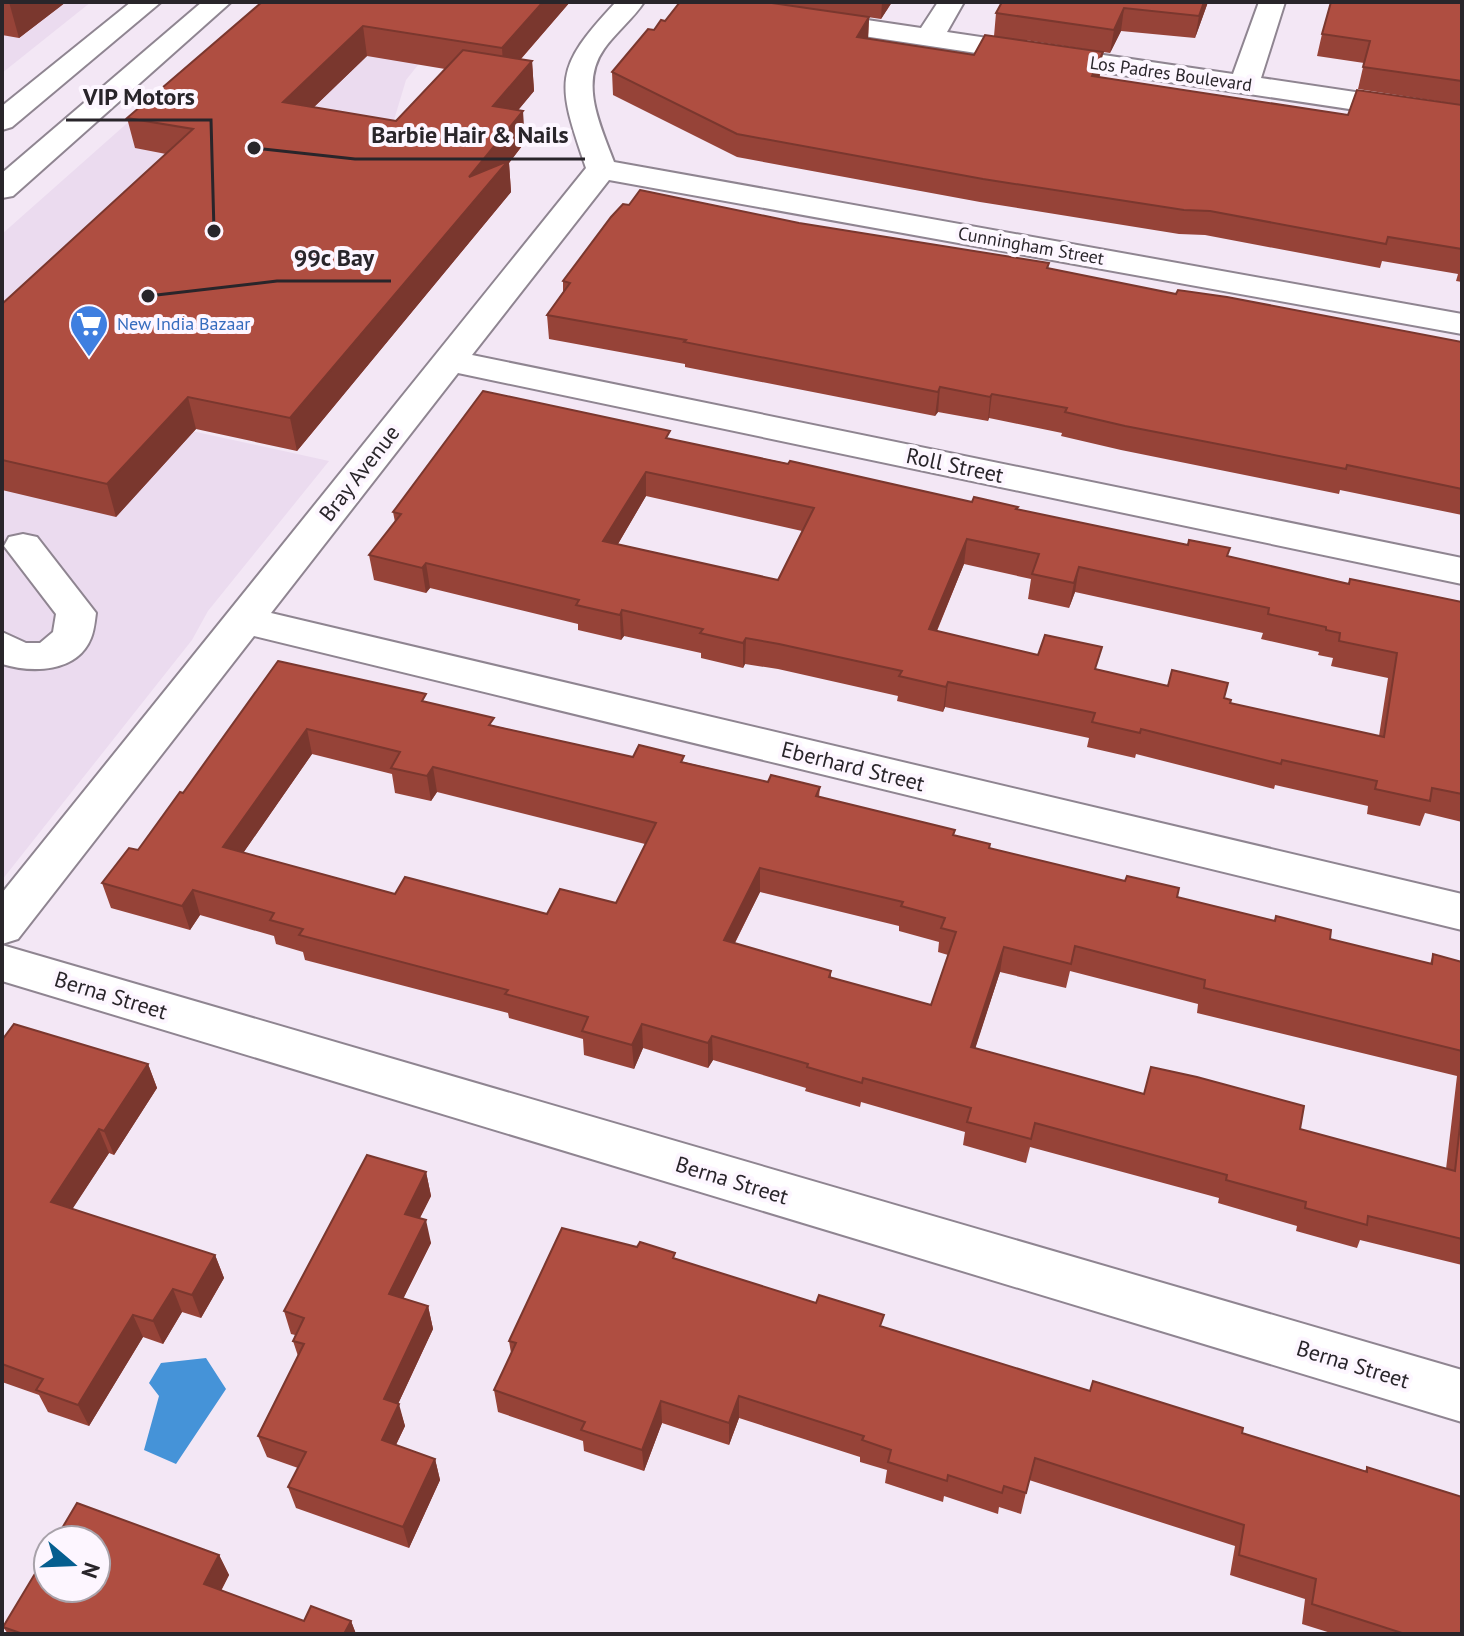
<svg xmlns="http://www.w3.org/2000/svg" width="1464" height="1636" viewBox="0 0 1464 1636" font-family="'PT Sans',sans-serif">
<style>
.built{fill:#ebdbef}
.water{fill:#4593d8}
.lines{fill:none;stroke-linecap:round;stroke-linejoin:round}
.minor-casing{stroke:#8f8591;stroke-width:4}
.major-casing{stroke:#8f8591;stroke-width:4}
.minor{fill:#fff;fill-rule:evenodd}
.major{fill:#fff;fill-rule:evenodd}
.wall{fill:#964338;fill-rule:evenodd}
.shaded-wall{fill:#7a372e}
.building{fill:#af4e41;stroke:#7a372e;stroke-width:2;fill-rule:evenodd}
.labels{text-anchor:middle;stroke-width:8;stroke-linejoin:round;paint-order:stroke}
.far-street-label{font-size:18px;fill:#29252a;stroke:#fdf6ff}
.far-shop-label{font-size:18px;fill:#366cbe;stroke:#fdf6ff;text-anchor:start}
.street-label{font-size:22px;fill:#29252a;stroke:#fdf6ff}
.leader{fill:none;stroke:#29252a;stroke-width:3}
.callout-dot{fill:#29252a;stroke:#fdf6ff;stroke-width:3}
.callout-label{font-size:24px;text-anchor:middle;font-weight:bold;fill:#29252a;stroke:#fdf6ff;stroke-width:8;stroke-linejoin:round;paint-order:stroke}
</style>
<rect width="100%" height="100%" fill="#f3e7f5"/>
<!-- built -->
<g class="built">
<polygon points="2,2 91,2 2,73"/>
<polygon points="264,2 468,2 406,80 373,190 178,428 329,461 208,611 192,640 2,880 2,234"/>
</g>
<!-- water -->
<polygon class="water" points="206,1358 226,1389 176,1464 144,1450 159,1396 149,1383 161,1363"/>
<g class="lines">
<!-- minor casing -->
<g class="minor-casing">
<g id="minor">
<path d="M616 2H644C633 19 616 32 604 49 579 84 601 127 614 162L1462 314V334L609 180 472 355 1462 558V584L458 373 271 613 1462 894V930L254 636 18 939 2 944V893L586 168C557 82 552 70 616 2Z"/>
<polygon points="678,2 746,2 921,28 938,2 964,2 947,32 1233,74 1259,2 1285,2 1261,78 1462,108 1462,126 691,10 681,8"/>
<path d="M23 534 37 537 96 613C95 621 94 631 91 638 77 673 32 673 2 664V632L26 643H40L53 632 56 614 4 546 9 537Z"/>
<polygon points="2,945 1462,1370 1462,1422 2,981"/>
</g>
</g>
<!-- major casing -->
<g class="major-casing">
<g id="major">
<polygon points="131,2 161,2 12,127 2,130 2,106"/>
<polygon points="202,2 231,2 13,196 2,198 2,173"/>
</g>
</g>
<!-- minor -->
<use href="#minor" class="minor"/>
<!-- major -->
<use href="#major" class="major"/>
</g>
<!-- wall -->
<g class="wall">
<polygon points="2,2 66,2 19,38 2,35"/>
<path d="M262 2H570L521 59 532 61 534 91 518 110 525 142 509 163 511 192 297 451 196 429 116 517 2 490V304L166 154 135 148 127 118ZM367 56 445 69 396 121 314 107Z"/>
<polygon points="766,2 892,2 881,19"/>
<polygon points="1002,2 1208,2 1195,38 1121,31 1110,53 1025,40 1100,75 1099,77 1348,115 1462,105 1462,282 1456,281 1458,274 1382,261 1380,268 1205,235 1179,234 980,202 737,157 613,95 612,72 654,30 665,21 869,17 868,39 974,55 994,36 996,13"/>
<polygon points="1462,2 1462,105 1358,89 1364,63 1317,56 1322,34"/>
<polygon points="799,223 1049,263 1048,268 1176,294 1462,342 1462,515 1340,490 1339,494 1121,450 1061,436 1062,433 989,418 988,421 938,412 935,416 685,367 685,364 549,339 547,315 563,292 563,281"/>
<path d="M671 439 972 502 1017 510 1349 584 1462 602V822L1425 813 1420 826 1367 814 1368 806 1275 785 1274 789 1136 754 1135 758 1087 747 1089 738 945 707 943 712 897 701 898 696 778 669 745 664 743 668 701 658V653L624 636 621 640 578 630V624L430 588 426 593 374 580 369 555 395 522 393 512ZM646 496 802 531 778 580 618 544ZM964 564 1031 579 1028 599 1069 608 1075 592 1263 633 1261 639 1319 652 1318 655 1333 658 1331 666 1388 678 1379 736 1230 703 1224 698 1098 670 937 631Z"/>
<path d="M278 661 428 703 495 726 633 757 684 762 768 782 820 787 819 797 955 830 954 835 990 848 1177 897 1330 939 1430 964 1433 954 1462 962V1265L1360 1240 1357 1248 1296 1231 1297 1226 1218 1203 1219 1198 1030 1147 1026 1163 963 1145 965 1132 861 1102 860 1107 805 1091 806 1088 713 1060 708 1068 643 1048 634 1069 584 1055 583 1039 509 1018 508 1013 305 960 303 952 276 944 274 936 200 915 190 930 111 908 102 883 138 850 183 793ZM312 754 392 774 395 793 431 801 437 792 645 844 616 903 547 914 395 894 243 853ZM760 892 899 926V931L939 942 938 952 948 955 931 1005 831 978V971L735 943ZM1070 971 1198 1004 1197 1013 1457 1076 1446 1169 1300 1129 1144 1094 975 1048 1000 972 1066 988Z"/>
<polygon points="2,1040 148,1064 157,1088 114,1155 109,1153 72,1209 215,1255 224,1278 201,1318 182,1312 163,1344 143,1337 89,1426 48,1412 39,1395 2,1382"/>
<polygon points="426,1172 431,1196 420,1218 431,1243 403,1299 428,1306 433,1329 398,1404 405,1426 396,1445 435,1459 440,1480 409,1548 296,1508 288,1487 298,1468 267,1457 258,1436 298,1356 293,1341 295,1335 291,1334 284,1311"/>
<polygon points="637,1247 883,1327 1090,1391 1242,1433 1365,1471 1367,1467 1462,1634 1334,1634 1302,1624 1305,1599 1230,1575 1235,1546 1029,1480 1021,1514 999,1507 998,1514 944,1496 943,1502 885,1483 887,1470 860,1462 860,1457 739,1418 729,1445 662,1423 644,1471 584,1451 583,1441 498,1412 494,1390 511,1353 509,1341"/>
<polygon points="219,1555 229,1575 221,1591 304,1621 351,1621 356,1634 8,1634 3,1627"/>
</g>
<!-- shaded-wall -->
<g class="shaded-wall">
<polygon points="9,2 66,2 19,38"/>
<polygon points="543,2 570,2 504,78 502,48"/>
<polygon points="882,2 892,2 881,19"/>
<polygon points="1204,2 1208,2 1195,38 1199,16"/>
<polygon points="1124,8 1121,31 1110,53 1114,30"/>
<polygon points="869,17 868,40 857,37"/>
<polygon points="363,26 367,56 288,132 283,102"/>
<polygon points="1103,52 1100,75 1089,99 1092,76"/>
<polygon points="532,61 534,91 496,137 493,106"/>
<polygon points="523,111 525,142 509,163 511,192 297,451 290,418 469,177"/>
<polygon points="940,387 938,412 935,416 938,392"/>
<polygon points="992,394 989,418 988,421 990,397"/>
<polygon points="188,397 196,429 116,517 107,484"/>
<polygon points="646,472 646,496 605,566 603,541"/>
<polygon points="967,539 964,564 927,654 929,629"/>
<polygon points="426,563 430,588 426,593 422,568"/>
<polygon points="1079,567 1075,592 1069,608 1074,583"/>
<polygon points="622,610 624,636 621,640 620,615"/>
<polygon points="746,638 745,664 743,668 743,643"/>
<polygon points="948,682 945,707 943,712 946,687"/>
<polygon points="307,729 312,754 230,872 223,847"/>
<polygon points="433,767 437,792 431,801 427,776"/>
<polygon points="760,868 760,892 724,964 724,940"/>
<polygon points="193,890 200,915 190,930 182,906"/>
<polygon points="1004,947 1000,972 968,1071 971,1047"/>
<polygon points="642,1024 643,1048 634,1069 632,1045"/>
<polygon points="712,1036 713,1060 708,1068 708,1043"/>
<polygon points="148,1064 157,1088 114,1155 104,1131"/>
<polygon points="99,1129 109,1153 62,1225 51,1202"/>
<polygon points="426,1172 431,1196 410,1237 405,1214"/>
<polygon points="426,1220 431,1243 394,1317 389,1294"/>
<polygon points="215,1255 224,1278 201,1318 192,1295"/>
<polygon points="173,1289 182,1312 163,1344 153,1321"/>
<polygon points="428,1306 433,1329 390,1421 384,1399"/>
<polygon points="133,1315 143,1337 89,1426 78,1405"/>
<polygon points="739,1396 739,1418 729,1445 729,1423"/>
<polygon points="661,1401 662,1423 644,1471 642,1450"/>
<polygon points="399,1404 405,1426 388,1461 382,1440"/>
<polygon points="435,1459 440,1480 409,1548 403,1527"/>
<polygon points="219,1555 229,1575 214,1604 204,1584"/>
<polygon points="351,1621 356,1634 344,1634"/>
</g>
<!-- building -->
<g class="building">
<polygon points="262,2 543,2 502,48 363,26 283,102 396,121 463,50 532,61 493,106 523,111 469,177 508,161 290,418 188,397 107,484 2,460 2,304 193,129 127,118"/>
<polygon points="680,2 765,2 869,17 857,37 974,55 985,35 1103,52 1092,76 1348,115 1357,90 1462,105 1462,249 1388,237 1386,244 1210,211 1184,210 983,179 737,134 612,72 648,29 654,30 661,20 665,21"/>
<polygon points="1002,2 1204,2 1199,16 1124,8 1114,30 996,13"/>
<polygon points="1331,2 1462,2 1462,81 1363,67 1370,41 1322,34"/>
<polygon points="640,190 799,223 1049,263 1047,268 1176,294 1178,290 1227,297 1462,342 1462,489 1347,465 1346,469 1125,426 1065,412 1067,408 992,394 990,397 940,387 938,392 684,342 686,340 547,315 570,283 563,281 611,217 623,204 629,205"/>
<path d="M483 391 670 431 666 438 788 464 790 461 972 502 974 497 1018 507 1016 509 1188 545 1189 540 1230 548 1227 556 1349 584 1350 579 1462 602V794L1432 788 1430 801 1375 789 1377 781 1282 760 1281 764 1141 729 1140 733 1092 722 1095 713 948 682 946 687 899 676 902 671 779 644 746 638 743 643 700 633 703 629 622 610 620 615 576 605 579 600 426 563 422 568 369 555 401 514 393 512ZM646 472 814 508 778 580 603 541ZM967 539 1039 554 1032 574 1074 583 1079 567 1269 608 1268 614 1326 627V630L1340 633 1339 641 1397 653 1384 737 1230 703 1231 700 1224 698 1228 683 1172 670 1168 686 1095 669 1102 647 1045 635 1038 655 929 629Z"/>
<path d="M278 661 426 694 422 701 494 718 489 725 633 757 639 745 684 756 681 762 768 782 771 775 820 787 816 796 955 830 953 835 990 844 989 848 1125 881 1127 876 1179 888 1177 897 1275 921 1276 916 1331 930 1330 939 1432 964 1433 954 1462 962V1051L1204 988 1205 980 1075 946 1071 964 1004 947 971 1047 1144 1094 1151 1067 1197 1077 1304 1106 1300 1129 1455 1171 1462 1107V1239L1368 1216 1367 1225 1305 1208 1306 1202 1226 1180 1227 1175 1035 1123 1031 1139 967 1122 971 1108 863 1078 862 1083 807 1067 808 1064 712 1036 708 1043 642 1024 632 1045 582 1031 588 1017 505 994 508 990 299 935 303 929 270 920 274 913 193 890 182 906 102 883 129 848 138 850 180 792 183 793ZM307 729 400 752 391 768 427 776 433 767 656 823 616 903 560 889 547 914 405 877 395 894 223 847ZM760 868 903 902 901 906 945 918 941 928 956 932 931 1005 829 977 831 971 724 940Z"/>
<polygon points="14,1024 148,1064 104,1131 99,1129 51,1202 215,1255 192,1295 173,1289 153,1321 133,1315 78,1405 36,1390 43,1379 2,1364 2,1040"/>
<polygon points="367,1155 426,1172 405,1214 426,1220 389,1294 428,1306 384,1399 399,1404 382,1440 435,1459 403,1527 288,1487 306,1452 258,1436 304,1344 293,1341 304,1318 284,1311"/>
<polygon points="562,1228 637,1247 640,1242 675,1253 673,1258 816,1303 819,1295 884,1315 880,1326 1090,1391 1093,1381 1243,1428 1242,1433 1367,1472 1367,1467 1462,1497 1462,1634 1405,1634 1312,1604 1316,1579 1239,1555 1244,1525 1035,1458 1026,1493 1004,1486 1002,1493 948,1475 947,1481 888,1462 891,1450 862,1440 864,1436 739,1396 729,1423 661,1401 642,1450 581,1430 585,1422 494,1390 516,1343 509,1341"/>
<polygon points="77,1503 219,1555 204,1584 304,1621 311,1606 351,1621 344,1634 23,1634 3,1627 48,1552 48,1588 96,1588 96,1540 55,1540"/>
</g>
<!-- icons -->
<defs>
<g id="supermarket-pin" transform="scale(2)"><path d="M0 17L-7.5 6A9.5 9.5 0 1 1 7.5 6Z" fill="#3f7fe0" stroke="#fdf6ff"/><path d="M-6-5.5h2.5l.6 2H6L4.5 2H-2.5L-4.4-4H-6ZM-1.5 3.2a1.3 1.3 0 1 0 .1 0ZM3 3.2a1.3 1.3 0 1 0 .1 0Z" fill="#fff"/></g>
</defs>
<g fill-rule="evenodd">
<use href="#supermarket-pin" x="89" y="324"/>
</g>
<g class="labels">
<!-- far-street labels -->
<g class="far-street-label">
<text transform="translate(1171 74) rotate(8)" y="6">Los Padres Boulevard</text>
<text transform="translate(1031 246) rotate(10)" y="6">Cunningham Street</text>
</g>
<!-- far-shop labels -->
<g class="far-shop-label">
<text x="117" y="330">New India Bazaar</text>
</g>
<!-- street labels -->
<g class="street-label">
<text transform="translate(955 465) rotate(12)" y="8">Roll Street</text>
<text transform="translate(359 473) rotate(-52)" y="8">Bray Avenue</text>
<text transform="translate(853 766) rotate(14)" y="8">Eberhard Street</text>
<text transform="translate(111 995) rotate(17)" y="8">Berna Street</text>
<text transform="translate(732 1180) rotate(17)" y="8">Berna Street</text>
<text transform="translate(1353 1364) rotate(17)" y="8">Berna Street</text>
</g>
</g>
<!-- callouts -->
<path class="leader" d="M214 231L211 120H66M254 148L355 159H585M148 296L277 281H391"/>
<g class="callout-dot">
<circle cx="214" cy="231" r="8"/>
<circle cx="254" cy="148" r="8"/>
<circle cx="148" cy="296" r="8"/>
</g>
<g class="callout-label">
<text x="139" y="105">VIP Motors</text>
<text x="470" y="143">Barbie Hair &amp; Nails</text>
<text x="334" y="266">99c Bay</text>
</g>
<!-- border -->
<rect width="1464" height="1636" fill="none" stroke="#29252a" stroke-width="8"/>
<!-- north arrow -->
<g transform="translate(72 1564) rotate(109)"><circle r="38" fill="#fdf6ff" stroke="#a8a2aa" stroke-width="2"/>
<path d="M0-6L14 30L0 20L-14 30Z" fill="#055e8f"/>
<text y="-12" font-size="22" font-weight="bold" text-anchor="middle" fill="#29252a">N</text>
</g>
</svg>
